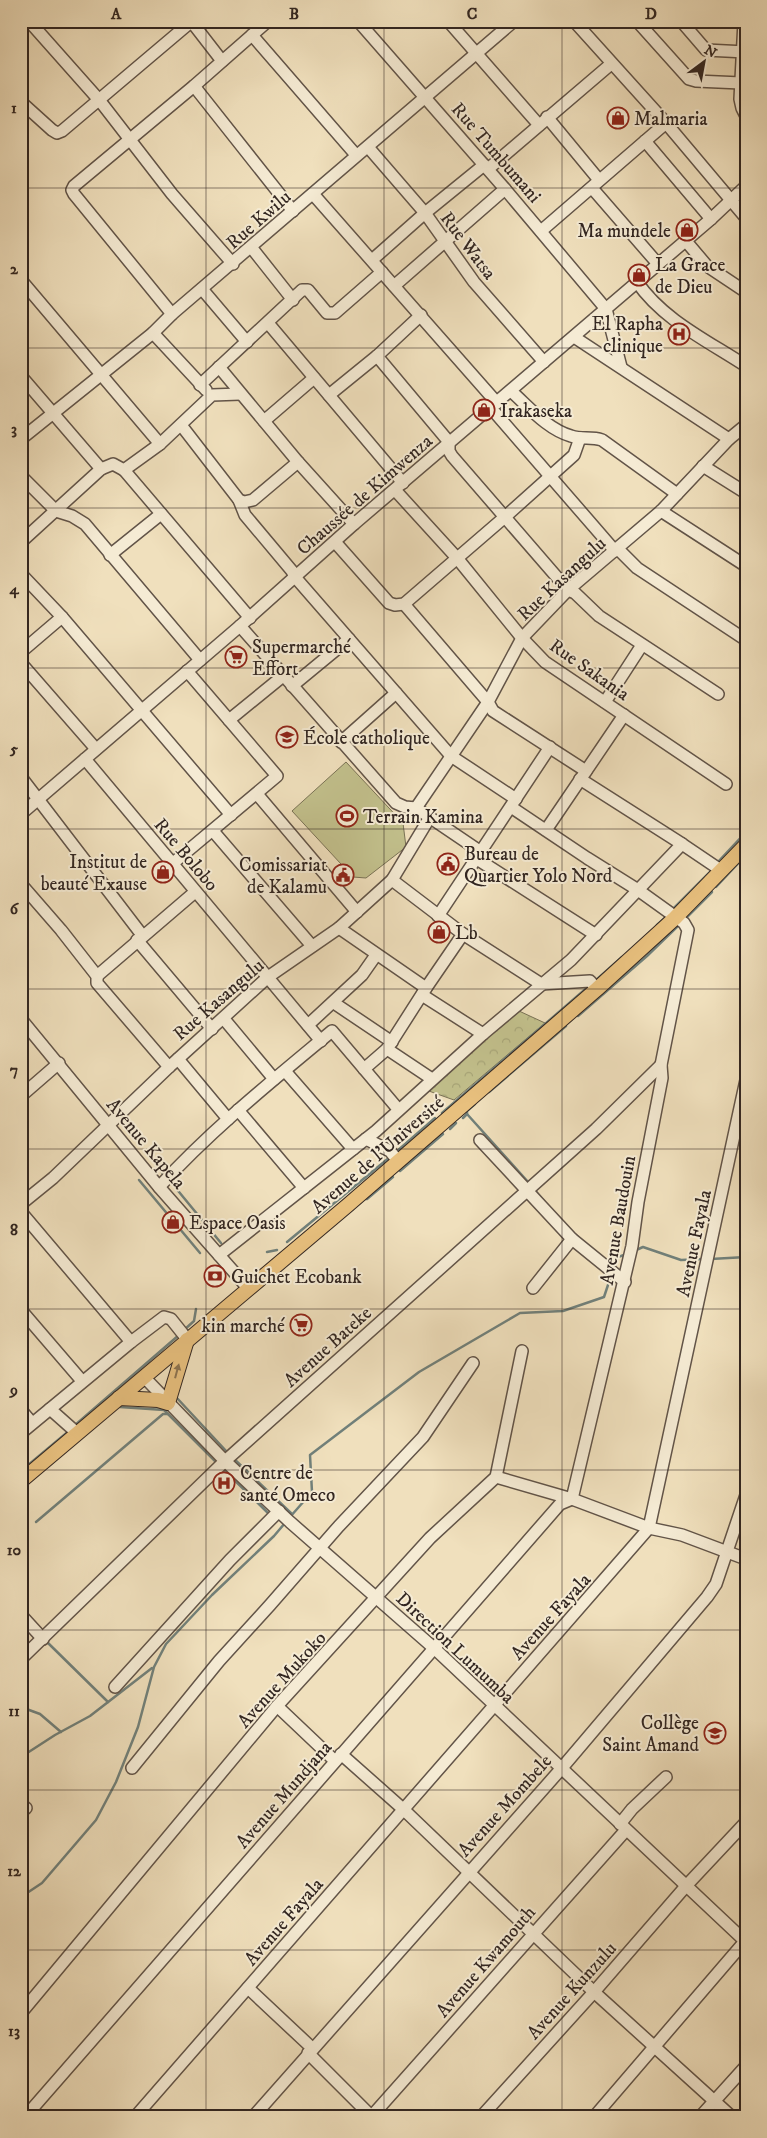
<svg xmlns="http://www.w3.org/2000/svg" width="767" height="2138" viewBox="0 0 767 2138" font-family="'IM FELL DW Pica',serif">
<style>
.grass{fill:#c2c08c;stroke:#7a7356}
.forest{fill:url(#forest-crowns);stroke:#7a7356}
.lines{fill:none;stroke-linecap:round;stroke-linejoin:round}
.stream{stroke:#71807a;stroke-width:2.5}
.minor-casing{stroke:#625448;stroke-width:14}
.major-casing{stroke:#322621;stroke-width:16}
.minor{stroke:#f5ebd4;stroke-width:11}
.major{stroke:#e8c07e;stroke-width:14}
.oneway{fill:#8d7350}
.grid{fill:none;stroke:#322621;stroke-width:1;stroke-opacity:0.55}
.labels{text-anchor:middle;stroke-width:4;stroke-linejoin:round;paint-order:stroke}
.poi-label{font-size:19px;fill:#322621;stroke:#f5ebd4;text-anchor:start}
.street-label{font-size:19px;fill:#322621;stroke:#f5ebd4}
.neatline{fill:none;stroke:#322621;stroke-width:2}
.grid-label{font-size:16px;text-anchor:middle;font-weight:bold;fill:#322621}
</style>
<defs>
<pattern id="forest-crowns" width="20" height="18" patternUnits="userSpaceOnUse" patternTransform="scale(1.25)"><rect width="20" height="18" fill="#c2c08c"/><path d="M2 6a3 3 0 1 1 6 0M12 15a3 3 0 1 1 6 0" fill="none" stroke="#a7a578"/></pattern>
</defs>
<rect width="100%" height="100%" fill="#f0e0bd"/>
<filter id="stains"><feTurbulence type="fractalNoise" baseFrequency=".004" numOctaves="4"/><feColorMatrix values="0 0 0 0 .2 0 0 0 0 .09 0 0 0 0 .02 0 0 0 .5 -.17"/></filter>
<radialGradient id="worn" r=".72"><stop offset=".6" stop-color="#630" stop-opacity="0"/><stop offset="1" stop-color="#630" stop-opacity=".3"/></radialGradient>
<!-- grass -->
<polygon class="grass" points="346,762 403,823 406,847 366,878 353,877 292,811"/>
<!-- forest -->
<polygon class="forest" points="519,1011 545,1023 454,1100 426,1090"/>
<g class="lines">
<!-- stream -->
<g class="stream">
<polyline points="716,864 746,832"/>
<polyline points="716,887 746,855"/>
<polyline points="672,910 713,869"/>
<polyline points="685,919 712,892"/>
<polyline points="657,925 667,916"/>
<polyline points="595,981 622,957"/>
<polyline points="578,1016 647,956 680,924"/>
<polyline points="489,1092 566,1026"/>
<polyline points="442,1113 589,986"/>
<polyline points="467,1114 467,1111 475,1104"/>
<polyline points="463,1118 467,1114 529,1183"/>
<polyline points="450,1129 456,1123"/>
<polyline points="396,1152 435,1118"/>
<polyline points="156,1165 165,1176"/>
<polyline points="400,1171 443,1134"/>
<polyline points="139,1180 200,1253"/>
<polyline points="170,1181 221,1243"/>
<polyline points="533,1188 544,1201"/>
<polyline points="364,1199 367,1199 393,1177"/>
<polyline points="287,1242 390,1157"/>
<polyline points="634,1251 643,1247 681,1260 703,1259"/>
<polyline points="267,1252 277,1250"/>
<polyline points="711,1259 746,1257"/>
<polyline points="614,1269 618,1257 627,1254"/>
<polyline points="184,1330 194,1321 196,1309"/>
<polyline points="176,1397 228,1453"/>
<polyline points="120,1407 164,1410 218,1464"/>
<polyline points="74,1426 179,1335"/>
<polyline points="233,1458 292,1514"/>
<polyline points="224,1470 271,1516"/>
<polyline points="21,1471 70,1430"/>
<polyline points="290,1517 312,1492 310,1455 419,1372 520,1313 563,1311 604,1297 611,1276"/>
<polyline points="36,1522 163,1414 168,1414"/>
<polyline points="46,1641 108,1702"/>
<polyline points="21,1707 40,1714 61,1732"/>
<polyline points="21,1757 55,1735 90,1716 152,1668"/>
<polyline points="21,1897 42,1883 96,1820 116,1782 138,1727 154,1667 166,1644 212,1595 274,1536 285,1523"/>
</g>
<!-- minor casing -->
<g class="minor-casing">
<g id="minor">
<polyline points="29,21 100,101 172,194 233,264"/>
<polyline points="191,21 222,61"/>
<polyline points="358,21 505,189 606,309 621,367"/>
<polyline points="448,21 539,125"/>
<polyline points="574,21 666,123 746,218"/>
<polyline points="637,21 689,79 696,81 741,83"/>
<polyline points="681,21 706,50 746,52"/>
<polyline points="744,21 740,99 742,108 746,116"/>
<polyline points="252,35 356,155"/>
<polyline points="194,86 293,211"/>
<polyline points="21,102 52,130 57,133 62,131 192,21"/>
<polyline points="547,117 599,180"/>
<polyline points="645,141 711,219"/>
<polyline points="368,147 425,213 474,282 544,362"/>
<polyline points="488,169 611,64"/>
<polyline points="592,188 658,264"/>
<polyline points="313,194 497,403"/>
<polyline points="541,231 666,123"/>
<polyline points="685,240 707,266 746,292"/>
<polyline points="251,247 293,300"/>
<polyline points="372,260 425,213 484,165"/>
<polyline points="21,280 160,444"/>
<path d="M637 282C663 320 708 341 746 366"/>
<polyline points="394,286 505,189"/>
<polyline points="202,289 247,342"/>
<polyline points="172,314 74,194 72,190 74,186 194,86 268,21"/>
<polyline points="268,323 403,483"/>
<polyline points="153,333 206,390"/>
<polyline points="574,337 729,439"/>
<polyline points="377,356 449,442 449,451 452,456 568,590 575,593 599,616 718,694"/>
<polyline points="219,367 298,462 354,524"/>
<polyline points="21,376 101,469"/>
<polyline points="200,385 302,290 308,290 327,313 335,313 382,272"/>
<path d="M511 391C529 407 547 429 571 436 582 440 591 436 602 440L677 494"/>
<polyline points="329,395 377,356 421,315"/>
<polyline points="491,408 615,551"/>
<polyline points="264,421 314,378"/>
<polyline points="181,425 239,500 244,502 253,500 298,462"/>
<polyline points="21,439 153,333 172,314 514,21"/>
<polyline points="703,466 746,493"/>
<polyline points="124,470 250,618"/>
<polyline points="21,476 56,511 72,516 85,524 200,660"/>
<polyline points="395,490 457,558 522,638 545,662 726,784"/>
<polyline points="239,500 245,515 292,571 295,577 451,756 516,799"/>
<polyline points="661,511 746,566"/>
<polyline points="21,542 101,469 113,464 124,470 160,444 212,395 240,394"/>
<polyline points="335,542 389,603 395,605 404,604 506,516 574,455 580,438"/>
<polyline points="618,549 637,568 746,640"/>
<polyline points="110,555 161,514"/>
<polyline points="24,577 62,617 231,815"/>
<polyline points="404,604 488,702 493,711 586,771"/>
<polyline points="240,626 396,803 405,807 416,808 481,852"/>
<polyline points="21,652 62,617"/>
<polyline points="21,663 96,749"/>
<polyline points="292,686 349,639"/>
<polyline points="605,702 642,645"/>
<polyline points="229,720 283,676"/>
<polyline points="341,742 396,693"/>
<polyline points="85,759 321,1041"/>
<polyline points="21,777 142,935"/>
<polyline points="257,794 357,912"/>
<polyline points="416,808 488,702 522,638 568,590 661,511 729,439 746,425"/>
<polyline points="21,814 240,626 354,524 711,219 746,186"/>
<polyline points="546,830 624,715"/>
<polyline points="213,831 312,946"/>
<polyline points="682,844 722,871"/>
<polyline points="477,859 596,935"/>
<polyline points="172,864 277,776 187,671"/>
<polyline points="392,880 463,934 541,984 590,981 597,989"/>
<polyline points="21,884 61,930 97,976 97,983 169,1067"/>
<polyline points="438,916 550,747"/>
<polyline points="339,928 426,988"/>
<polyline points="137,940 212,1029"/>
<polyline points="97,976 195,892"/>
<polyline points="422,995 483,1034"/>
<polyline points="334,1003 392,1042"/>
<polyline points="21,1019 159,1187 248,1288"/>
<polyline points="224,1019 274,1079"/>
<polyline points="308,1025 362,975 376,955"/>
<polyline points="387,1049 432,1079"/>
<polyline points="178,1059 228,1119"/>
<polyline points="364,1069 387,1049 426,988 463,934"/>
<polyline points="285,1071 353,1149"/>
<polyline points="21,1096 59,1063"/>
<polyline points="238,1110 304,1188"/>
<polyline points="366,1139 390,1151 398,1161"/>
<polyline points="480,1140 572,1239 625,1282"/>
<path d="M159 1187C212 1129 272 1081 332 1031L398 1109"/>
<polyline points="21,1204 53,1178 169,1067 268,977 339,928 392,880 430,817"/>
<polyline points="21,1212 131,1342"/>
<polyline points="219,1255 376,1131 483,1034 571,960 682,844 580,779"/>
<polyline points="533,1288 572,1239"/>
<polyline points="21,1310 82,1381"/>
<polyline points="144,1377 225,1461 290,1522 435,1649 746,1942"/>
<polyline points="50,1409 77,1433"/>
<polyline points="21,1410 32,1423"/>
<polyline points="21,1433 131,1342 164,1317 171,1319 187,1339"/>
<polyline points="496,1477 572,1499 649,1528 682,1535 746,1559"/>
<polyline points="21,1615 43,1639"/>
<polyline points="21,1659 225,1461 596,1129 661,1065"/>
<polyline points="115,1687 230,1560 279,1511"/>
<polyline points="277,1706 335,1761"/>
<polyline points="341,1754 403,1809 594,1992 732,2117"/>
<polyline points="132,1768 219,1661 270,1605 339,1526 423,1437 473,1363"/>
<polyline points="21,1812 26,1808"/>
<polyline points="620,1824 632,1809 666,1777"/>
<polyline points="248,1988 312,2048"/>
<polyline points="21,2013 277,1706 430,1538 496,1477 522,1351"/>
<polyline points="308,2053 372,2117"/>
<polyline points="25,2117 560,1504 572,1499 632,1246 638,1202 662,1078 661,1065 688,930 684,923 638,890 587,858 511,807"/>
<polyline points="135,2117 649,1528 746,1080"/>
<polyline points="253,2117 561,1769 707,1597 716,1584 746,1495"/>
<polyline points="371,2117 626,1830"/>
<polyline points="481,2117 594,1992 686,1886 746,1822"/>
<polyline points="594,2117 746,1940"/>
<polyline points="700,2117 746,2066"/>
</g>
</g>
<!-- major casing -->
<g class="major-casing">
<g id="major">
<polyline points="119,1398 158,1400 168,1403 187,1340"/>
<polyline points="21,1481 348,1205 597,989 675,918 746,845"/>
</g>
</g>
<!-- minor -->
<use href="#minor" class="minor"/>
<!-- major -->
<use href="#major" class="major"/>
</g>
<!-- one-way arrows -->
<defs><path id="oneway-solid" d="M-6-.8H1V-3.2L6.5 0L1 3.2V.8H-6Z" transform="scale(1.25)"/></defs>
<use class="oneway" href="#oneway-solid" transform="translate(177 1371) rotate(-75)"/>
<!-- grid -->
<path class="grid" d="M206 21V2117M384 21V2117M562 21V2117M21 188H746M21 348H746M21 508H746M21 668H746M21 829H746M21 989H746M21 1149H746M21 1309H746M21 1470H746M21 1630H746M21 1790H746M21 1950H746"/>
<!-- icons -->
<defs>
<g id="shop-ring" transform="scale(1.125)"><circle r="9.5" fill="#f5ebd4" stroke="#8f2418" stroke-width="1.5"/><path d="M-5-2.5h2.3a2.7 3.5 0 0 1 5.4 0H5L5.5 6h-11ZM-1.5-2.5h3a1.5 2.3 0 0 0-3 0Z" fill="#8f2418"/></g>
<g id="hospital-ring" transform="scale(1.125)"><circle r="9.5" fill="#f5ebd4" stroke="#8f2418" stroke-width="1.5"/><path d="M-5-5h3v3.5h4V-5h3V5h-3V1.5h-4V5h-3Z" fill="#8f2418"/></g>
<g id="supermarket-ring" transform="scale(1.125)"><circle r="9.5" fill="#f5ebd4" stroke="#8f2418" stroke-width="1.5"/><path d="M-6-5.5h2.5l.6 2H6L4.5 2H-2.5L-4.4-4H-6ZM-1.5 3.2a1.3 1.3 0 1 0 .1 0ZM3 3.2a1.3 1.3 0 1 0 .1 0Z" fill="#8f2418"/></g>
<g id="school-ring" transform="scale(1.125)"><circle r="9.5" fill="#f5ebd4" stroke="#8f2418" stroke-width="1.5"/><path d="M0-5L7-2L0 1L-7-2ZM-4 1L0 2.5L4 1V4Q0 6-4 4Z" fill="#8f2418"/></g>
<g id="stadium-ring" transform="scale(1.125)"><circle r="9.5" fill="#f5ebd4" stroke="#8f2418" stroke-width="1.5"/><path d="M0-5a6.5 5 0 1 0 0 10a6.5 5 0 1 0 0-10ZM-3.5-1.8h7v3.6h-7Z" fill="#8f2418"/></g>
<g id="civic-ring" transform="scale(1.125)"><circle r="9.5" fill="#f5ebd4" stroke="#8f2418" stroke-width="1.5"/><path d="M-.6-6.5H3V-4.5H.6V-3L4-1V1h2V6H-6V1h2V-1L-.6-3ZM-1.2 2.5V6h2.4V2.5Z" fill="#8f2418"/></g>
<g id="bank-ring" transform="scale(1.125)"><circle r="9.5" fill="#f5ebd4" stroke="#8f2418" stroke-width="1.5"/><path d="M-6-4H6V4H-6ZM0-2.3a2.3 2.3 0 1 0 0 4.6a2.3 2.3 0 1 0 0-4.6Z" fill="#8f2418"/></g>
</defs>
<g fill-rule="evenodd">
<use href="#shop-ring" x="618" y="118"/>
<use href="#shop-ring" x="687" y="230"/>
<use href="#shop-ring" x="639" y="275"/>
<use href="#hospital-ring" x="679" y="334"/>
<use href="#shop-ring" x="484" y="410"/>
<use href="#supermarket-ring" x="236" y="657"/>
<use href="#school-ring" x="287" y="737"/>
<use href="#stadium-ring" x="347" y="816"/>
<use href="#civic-ring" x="448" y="864"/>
<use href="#shop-ring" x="163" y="872"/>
<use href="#civic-ring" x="343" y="875"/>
<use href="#shop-ring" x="439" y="932"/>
<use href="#shop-ring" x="173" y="1222"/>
<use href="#bank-ring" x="215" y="1276"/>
<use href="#supermarket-ring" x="301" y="1325"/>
<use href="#hospital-ring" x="224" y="1483"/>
<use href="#school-ring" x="715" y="1733"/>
</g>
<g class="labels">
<!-- poi labels -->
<g class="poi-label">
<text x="634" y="125">Malmaria</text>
<text x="671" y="237" text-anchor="end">Ma mundele</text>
<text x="655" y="271">La Grace<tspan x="655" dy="22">de Dieu</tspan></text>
<text x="663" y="330" text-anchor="end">El Rapha<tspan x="663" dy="22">clinique</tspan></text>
<text x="500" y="417">Irakaseka</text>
<text x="252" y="653">Supermarché<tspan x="252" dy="22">Effort</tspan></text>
<text x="303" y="744">École catholique</text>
<text x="363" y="823">Terrain Kamina</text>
<text x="464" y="860">Bureau de<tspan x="464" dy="22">Quartier Yolo Nord</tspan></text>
<text x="147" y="868" text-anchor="end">Institut de<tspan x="147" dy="22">beauté Exause</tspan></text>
<text x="327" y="871" text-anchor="end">Comissariat<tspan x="327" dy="22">de Kalamu</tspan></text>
<text x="455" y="939">Lb</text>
<text x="189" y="1229">Espace Oasis</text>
<text x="231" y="1283">Guichet Ecobank</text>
<text x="285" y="1332" text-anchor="end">kin marché</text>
<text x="240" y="1479">Centre de<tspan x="240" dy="22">santé Omeco</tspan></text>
<text x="699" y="1729" text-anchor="end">Collège<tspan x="699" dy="22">Saint Amand</tspan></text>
</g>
<!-- street labels -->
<g class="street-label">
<text transform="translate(497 152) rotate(49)" y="7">Rue Tumbumani</text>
<text transform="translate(258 219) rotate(-41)" y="7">Rue Kwilu</text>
<text transform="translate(469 245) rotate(53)" y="7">Rue Watsa</text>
<text transform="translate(364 494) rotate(-41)" y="7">Chaussée de Kimwenza</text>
<text transform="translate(561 578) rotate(-43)" y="7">Rue Kasangulu</text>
<text transform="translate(590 669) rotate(35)" y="7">Rue Sakania</text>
<text transform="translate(187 854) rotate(50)" y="7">Rue Bolobo</text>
<text transform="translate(218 999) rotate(-41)" y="7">Rue Kasangulu</text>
<text transform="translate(147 1143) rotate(50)" y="7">Avenue Kapela</text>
<text transform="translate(377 1154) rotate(-41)" y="7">Avenue de l’Université</text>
<text transform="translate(617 1220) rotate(-80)" y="7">Avenue Baudouin</text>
<text transform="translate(693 1243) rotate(-78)" y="7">Avenue Fayala</text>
<text transform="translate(327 1346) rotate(-42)" y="7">Avenue Bateke</text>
<text transform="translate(550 1616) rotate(-48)" y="7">Avenue Fayala</text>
<text transform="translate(456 1647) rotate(43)" y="7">Direction Lumumba</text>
<text transform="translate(281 1679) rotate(-48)" y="7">Avenue Mukoko</text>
<text transform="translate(283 1794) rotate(-49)" y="7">Avenue Mundjana</text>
<text transform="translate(504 1805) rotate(-48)" y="7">Avenue Mombele</text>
<text transform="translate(283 1921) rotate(-49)" y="7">Avenue Fayala</text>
<text transform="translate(485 1961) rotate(-49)" y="7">Avenue Kwamouth</text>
<text transform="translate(571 1990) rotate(-48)" y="7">Avenue Kunzulu</text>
</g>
</g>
<!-- margin -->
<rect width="767" height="2138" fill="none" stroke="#f0e0bd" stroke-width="55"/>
<!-- north arrow -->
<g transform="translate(704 62) rotate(32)" stroke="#f5ebd4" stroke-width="4" paint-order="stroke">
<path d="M0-4L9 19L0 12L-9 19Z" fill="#322621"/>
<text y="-8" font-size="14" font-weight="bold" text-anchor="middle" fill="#322621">N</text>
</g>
<rect x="28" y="28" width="712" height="2082" class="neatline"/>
<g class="grid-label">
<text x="116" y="19">A</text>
<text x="294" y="19">B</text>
<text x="472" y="19">C</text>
<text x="651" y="19">D</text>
<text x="14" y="113">1</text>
<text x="14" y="274">2</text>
<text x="14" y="434">3</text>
<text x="14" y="594">4</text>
<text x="14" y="754">5</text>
<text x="14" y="914">6</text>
<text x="14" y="1075">7</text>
<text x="14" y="1235">8</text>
<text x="14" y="1395">9</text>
<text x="14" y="1555">10</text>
<text x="14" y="1716">11</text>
<text x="14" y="1876">12</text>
<text x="14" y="2036">13</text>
</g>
<rect width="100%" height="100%" filter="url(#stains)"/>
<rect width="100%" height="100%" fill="url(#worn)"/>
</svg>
